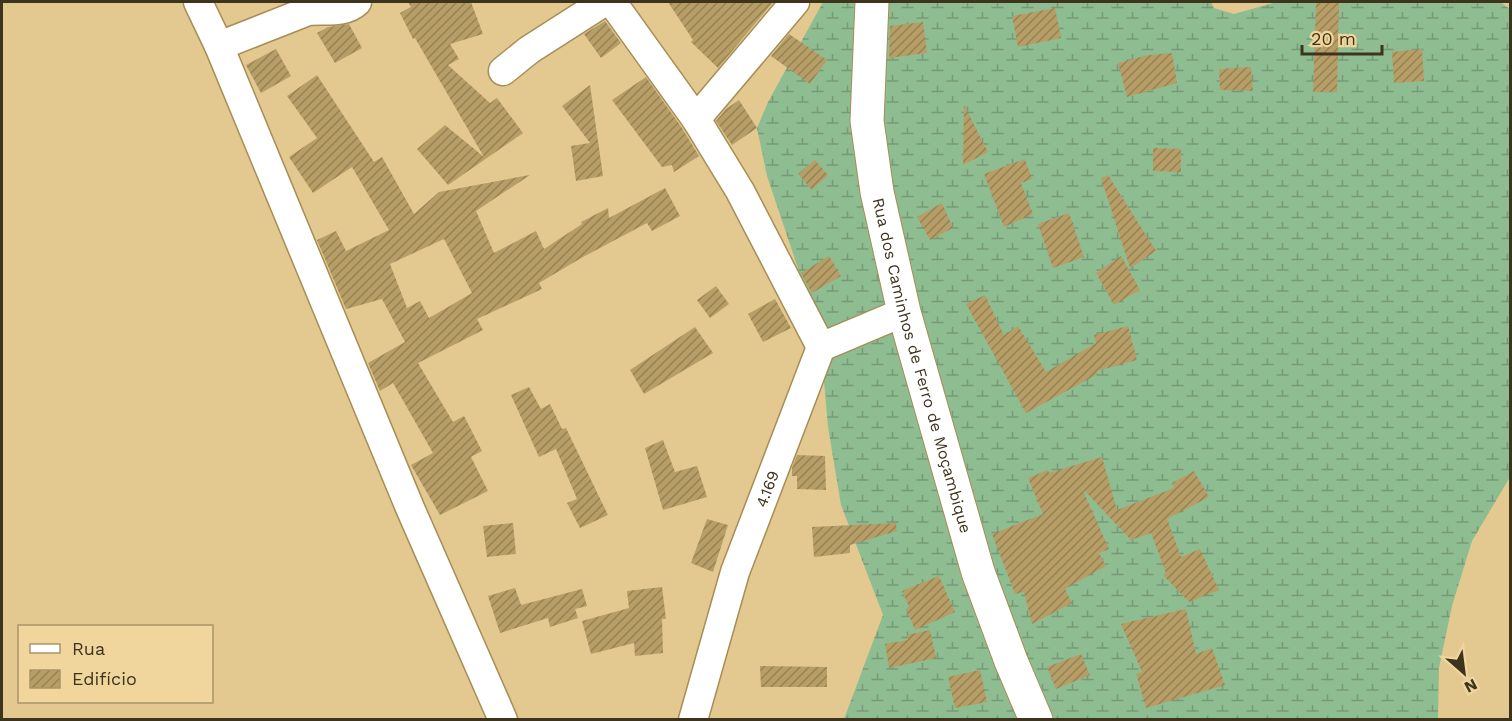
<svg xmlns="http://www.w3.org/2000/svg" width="1512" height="721" viewBox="0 0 1512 721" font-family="'Work Sans',sans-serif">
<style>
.wetland{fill:url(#wetland-marsh)}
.building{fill:url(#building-hatch);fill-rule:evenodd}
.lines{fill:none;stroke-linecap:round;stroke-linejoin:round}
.minor-casing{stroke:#a68e56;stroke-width:31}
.tertiary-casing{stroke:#a68e56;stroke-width:35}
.minor{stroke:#fff;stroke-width:28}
.tertiary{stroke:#fff;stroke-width:33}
.labels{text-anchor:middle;stroke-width:5;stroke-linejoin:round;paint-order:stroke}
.street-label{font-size:16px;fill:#3e341d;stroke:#f0d69c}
</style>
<defs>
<pattern id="wetland-marsh" width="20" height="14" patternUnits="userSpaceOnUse" patternTransform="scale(1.5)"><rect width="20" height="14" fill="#8fbd92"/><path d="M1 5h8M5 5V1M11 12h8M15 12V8" fill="none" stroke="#769a77"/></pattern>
<pattern id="building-hatch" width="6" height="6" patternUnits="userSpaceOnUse" patternTransform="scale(1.5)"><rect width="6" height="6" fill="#b79e66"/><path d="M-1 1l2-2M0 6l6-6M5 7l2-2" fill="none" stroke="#968253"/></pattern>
</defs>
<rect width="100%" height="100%" fill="#e3c990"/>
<!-- wetland -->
<polygon class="wetland" points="823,2 1211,2 1214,8 1234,14 1276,2 1500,2 1510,9 1510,477 1472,541 1452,606 1439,668 1438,719 844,719 883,615 841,505 828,427 821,347 814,316 767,176 757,128 768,102"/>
<!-- building -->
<g class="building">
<polygon points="408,2 471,2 483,34 450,44 459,59 448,65 490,103 497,98 523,133 448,185 417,149 445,125 484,157 415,38 413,39 400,13 411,7"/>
<polygon points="668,2 773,2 718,68 691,42 693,40"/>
<polygon points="1316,2 1339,2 1337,92 1313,92"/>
<polygon points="1055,8 1061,38 1018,47 1012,16"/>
<polygon points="605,21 621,43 601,58 584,34"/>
<polygon points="923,22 927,53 889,58 890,26"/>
<polygon points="349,24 362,48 335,63 317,33 328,27"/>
<polygon points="789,34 827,60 810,84 771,56"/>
<polygon points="276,49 291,76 261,93 246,65"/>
<polygon points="1422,49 1424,81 1394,83 1392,52"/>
<polygon points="1172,53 1177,83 1127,97 1118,63 1148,55"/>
<polygon points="1251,67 1253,91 1220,90 1219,69"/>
<path d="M317 75 374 162 382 157 414 214 439 192 530 175 476 211 494 253 536 231 544 249 582 224 581 222 608 208 609 218 665 188 680 216 652 231 647 223 583 257 539 283 542 289 477 319 483 330 418 363 453 422 464 416 482 451 471 457 488 491 440 515 411 465 433 453 393 383 380 391 368 363 405 342 382 299 346 309 317 240 336 231 346 251 389 230 352 167 313 193 289 157 317 138 287 96ZM444 239 472 293 429 318 420 301 407 308 390 264Z"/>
<polygon points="646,77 682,128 699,156 674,172 672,165 662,167 612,100"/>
<polygon points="590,85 603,176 576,181 571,146 590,143 562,106"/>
<polygon points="739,100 757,128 732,145 716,121 726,109"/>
<polygon points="964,105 988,152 963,165"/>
<polygon points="1153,148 1181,149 1181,172 1153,171"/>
<polygon points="1025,159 1032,179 1021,183 1033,214 1004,227 984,174"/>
<polygon points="815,160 828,175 812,190 798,174"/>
<polygon points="1108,175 1156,251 1130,268 1101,178"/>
<polygon points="942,203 953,228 930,240 917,217"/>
<polygon points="1069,213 1084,257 1053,268 1038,224"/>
<polygon points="829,256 841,276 812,293 801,273"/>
<polygon points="1121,256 1140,290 1114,305 1096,273"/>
<polygon points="716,286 729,304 710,318 697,300"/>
<polygon points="985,295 1004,335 1018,326 1046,372 1096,343 1094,335 1128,326 1137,360 1097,371 1098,374 1026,413 966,304"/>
<polygon points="775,299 791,328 763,342 748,314"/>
<polygon points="695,327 713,353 644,394 630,370"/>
<polygon points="529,387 541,409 550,404 562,429 566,428 608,515 580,528 567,503 577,499 556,449 539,457 511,395"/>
<polygon points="663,440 675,472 697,466 707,497 663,510 645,448"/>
<polygon points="797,455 825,456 826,490 797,489 797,476 792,476 792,468"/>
<polygon points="1102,457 1117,510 1174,488 1172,483 1194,471 1209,497 1167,519 1181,557 1200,549 1219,590 1189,602 1163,575 1166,573 1151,533 1131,540 1082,488 1109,549 1099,553 1106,566 1065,589 1072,603 1032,624 1024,592 1015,594 992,534 1043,514 1028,478 1048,470 1049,473"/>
<polygon points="707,519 728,525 713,572 691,563"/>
<polygon points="513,523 516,554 487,557 483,526"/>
<polygon points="896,523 897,531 850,545 850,553 814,557 812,527"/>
<polygon points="939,576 955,612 915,630 906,609 909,607 902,591"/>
<polygon points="662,587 666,619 662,619 663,653 635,656 634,643 591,654 582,621 629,608 627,591"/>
<polygon points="515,588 521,605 582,589 587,606 575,609 578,618 550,627 548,618 500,633 488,596"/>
<polygon points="1186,609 1196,654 1212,648 1225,685 1146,708 1136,674 1142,672 1121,624"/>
<polygon points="930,630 936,658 889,668 885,644 908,640 907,635"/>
<polygon points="1081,654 1090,675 1056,689 1047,667"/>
<polygon points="760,666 827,667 827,687 761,687"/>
<polygon points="980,670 987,702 955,708 948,677"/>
</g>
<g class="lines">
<!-- minor casing -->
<g class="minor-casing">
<g id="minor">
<polyline points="198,2 219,46 410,508 503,720"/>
<polyline points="612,2 696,119 740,191 821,347"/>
<path d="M219 46 308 11C325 9 344 14 357 2"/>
<polyline points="503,71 529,50 604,2"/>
<polyline points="696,119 795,2"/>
<path id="s1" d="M693 720 735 572 821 347 904 312"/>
</g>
</g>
<!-- tertiary casing -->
<g class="tertiary-casing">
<g id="tertiary">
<path id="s2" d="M872 2 867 121 877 192 904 312 978 572 1011 661 1036 720"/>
</g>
</g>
<!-- minor -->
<use href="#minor" class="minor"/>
<!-- tertiary -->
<use href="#tertiary" class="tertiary"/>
</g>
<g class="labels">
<!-- street labels -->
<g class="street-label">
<text dy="6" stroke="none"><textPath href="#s2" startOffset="370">Rua dos Caminhos de Ferro de Moçambique</textPath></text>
<text dy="6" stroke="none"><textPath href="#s1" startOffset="243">4.169</textPath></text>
</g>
</g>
<!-- border -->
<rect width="1512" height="721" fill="none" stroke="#3e341d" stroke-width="6"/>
<!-- legend -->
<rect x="18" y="625" width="195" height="78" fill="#f0d69c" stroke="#a99569" stroke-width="1.5"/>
<rect x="30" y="644" width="30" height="9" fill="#ffffff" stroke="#a99569" stroke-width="1.5"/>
<text x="72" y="655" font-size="18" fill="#3e341d">Rua</text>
<rect x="30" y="670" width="30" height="18" fill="url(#building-hatch)" stroke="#a99569" stroke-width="1.5"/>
<text x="72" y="685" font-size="18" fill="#3e341d">Edifício</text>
<!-- north arrow -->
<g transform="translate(1464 673) rotate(152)" stroke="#f0d69c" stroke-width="4.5" paint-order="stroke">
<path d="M0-4.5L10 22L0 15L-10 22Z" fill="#3e341d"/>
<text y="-9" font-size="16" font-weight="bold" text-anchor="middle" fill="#3e341d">N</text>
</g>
<!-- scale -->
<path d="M1302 45v9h80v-9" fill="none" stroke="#3e341d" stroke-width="3"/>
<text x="1311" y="45" font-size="18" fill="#3e341d" stroke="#f0d69c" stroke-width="4.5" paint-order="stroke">20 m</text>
</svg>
